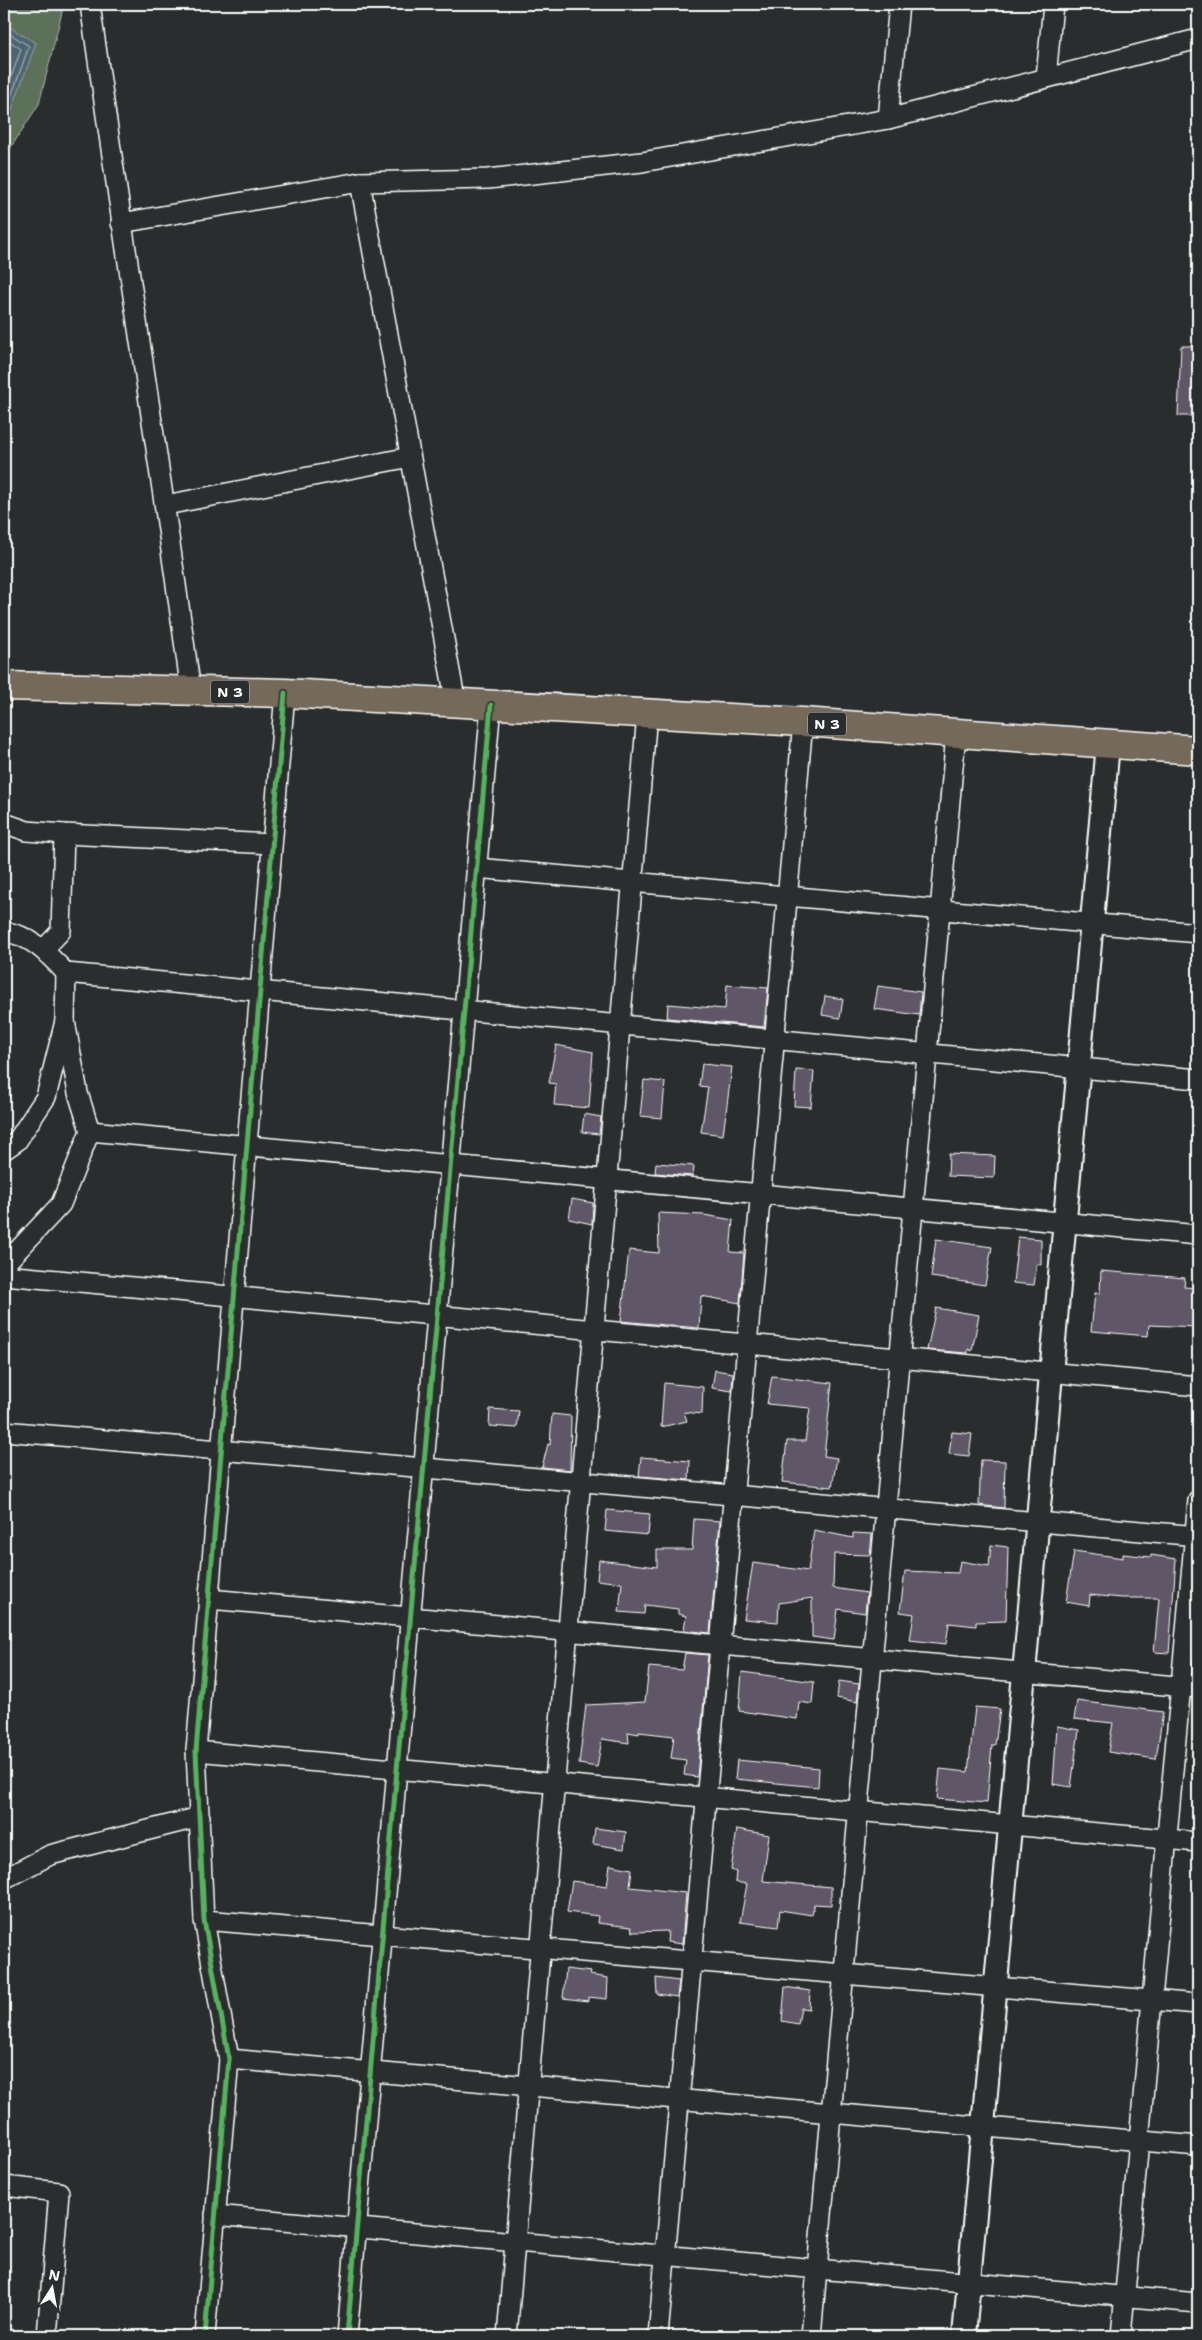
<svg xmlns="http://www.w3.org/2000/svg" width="1202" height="2340" viewBox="0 0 1202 2340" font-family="'Shantell Sans',sans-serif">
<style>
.green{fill:#5d705a;stroke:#aeb8ac}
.water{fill:#4d6571;stroke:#94a3aa}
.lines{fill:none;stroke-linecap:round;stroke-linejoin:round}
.shore{stroke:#b8c1c6;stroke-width:1}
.building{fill:#5e5767;stroke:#fff}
.minor-casing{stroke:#fff;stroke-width:22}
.tertiary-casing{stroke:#fff;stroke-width:26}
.primary-casing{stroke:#fff;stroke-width:31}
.minor{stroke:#2a2d2e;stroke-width:19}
.tertiary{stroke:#2a2d2e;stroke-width:22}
.primary{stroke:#746a5a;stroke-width:28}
.cycleway-casing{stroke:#2a2d2e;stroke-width:8}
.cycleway{stroke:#56b35d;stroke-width:5}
.labels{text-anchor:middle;stroke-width:4;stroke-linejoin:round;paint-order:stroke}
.shield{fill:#2a2d2e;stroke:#bfc0c0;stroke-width:1}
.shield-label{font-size:14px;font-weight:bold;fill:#fff}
</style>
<rect width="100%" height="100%" fill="#2a2d2e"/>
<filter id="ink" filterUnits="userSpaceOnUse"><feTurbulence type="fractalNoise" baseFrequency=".02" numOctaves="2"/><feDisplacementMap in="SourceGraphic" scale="10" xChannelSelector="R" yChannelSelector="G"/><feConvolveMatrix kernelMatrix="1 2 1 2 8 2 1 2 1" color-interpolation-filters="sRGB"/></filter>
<g filter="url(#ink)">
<!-- green -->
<polygon class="green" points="4,4 64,4 39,104 4,158"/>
<!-- water -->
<polygon class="water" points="4,24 36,43 4,131"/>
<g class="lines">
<!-- shore -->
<g class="shore">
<polyline points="4,30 29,46 4,117"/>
<polyline points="4,37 21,49 4,98"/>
</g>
</g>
<!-- building -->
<g class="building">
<polygon points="1181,346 1198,346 1198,416 1178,416"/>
<polygon points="727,985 768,988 764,1027 667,1018 668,1004 725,1009"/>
<polygon points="878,986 921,992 919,1015 874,1009"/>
<polygon points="825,996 843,999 840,1018 822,1015"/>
<polygon points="556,1045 593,1052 589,1108 554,1105 556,1084 549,1083"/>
<polygon points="702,1064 732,1067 723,1135 701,1132 708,1087 699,1086"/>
<polygon points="796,1070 814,1071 811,1107 794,1106"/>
<polygon points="644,1080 665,1082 662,1118 640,1116"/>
<polygon points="584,1114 601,1117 599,1134 582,1132"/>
<polygon points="949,1154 995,1156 994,1178 948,1176"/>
<polygon points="656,1163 694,1166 693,1176 655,1173"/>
<polygon points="572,1199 593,1203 592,1224 569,1219"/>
<polygon points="658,1213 704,1215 733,1220 730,1252 744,1253 740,1303 701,1296 699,1328 621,1321 629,1250 659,1253"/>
<polygon points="1018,1237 1041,1239 1041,1265 1037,1264 1034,1285 1013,1283"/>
<polygon points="936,1239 992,1247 985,1285 931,1277"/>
<polygon points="1101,1271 1185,1278 1184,1287 1198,1288 1198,1327 1149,1325 1148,1336 1091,1331 1095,1293 1100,1293"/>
<polygon points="936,1308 979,1315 972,1351 968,1349 968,1353 927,1350"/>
<polygon points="715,1370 733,1373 732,1391 712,1388"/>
<polygon points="772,1376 832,1383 824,1456 837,1458 832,1487 782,1482 787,1441 805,1441 810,1408 767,1404"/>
<polygon points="664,1383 703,1387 702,1414 684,1412 687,1421 661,1427"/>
<polygon points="490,1409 519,1411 517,1428 489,1426"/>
<polygon points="552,1414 571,1416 570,1470 542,1467 548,1444 550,1445"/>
<polygon points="952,1432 972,1434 969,1456 949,1454"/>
<polygon points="641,1457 690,1461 689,1480 639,1476"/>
<polygon points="981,1460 1005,1461 1004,1508 979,1505"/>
<polygon points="607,1510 650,1514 648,1535 605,1531"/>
<polygon points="694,1519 720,1521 710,1633 684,1630 686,1616 678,1614 678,1609 645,1605 644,1614 619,1612 622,1583 597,1580 599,1560 657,1567 657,1550 692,1550"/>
<polygon points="814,1530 853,1538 853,1533 872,1534 870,1555 834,1554 833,1588 867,1593 865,1613 838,1609 834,1640 812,1637 812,1598 779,1603 778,1622 744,1619 753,1563 808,1571"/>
<polygon points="991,1545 1008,1547 1006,1621 976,1622 976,1626 949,1623 946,1644 910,1640 914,1614 900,1612 905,1571 958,1573 960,1561 989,1566"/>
<polygon points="1074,1551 1123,1558 1123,1554 1151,1557 1151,1555 1176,1559 1169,1653 1154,1652 1159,1598 1122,1598 1090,1595 1089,1606 1066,1602"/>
<polygon points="685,1653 708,1655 697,1777 684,1775 686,1760 671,1758 674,1736 639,1732 639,1734 628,1732 629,1743 602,1739 597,1767 579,1764 586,1705 645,1702 649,1667 682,1670"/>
<polygon points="742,1672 814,1682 812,1704 799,1702 797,1719 739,1711"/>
<polygon points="839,1681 859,1684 857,1702 837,1698"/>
<polygon points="1077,1701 1163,1712 1156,1759 1108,1752 1113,1723 1074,1719"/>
<polygon points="975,1707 1000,1709 995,1745 992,1745 987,1803 937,1799 940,1769 968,1772"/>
<polygon points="1057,1726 1079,1730 1071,1787 1053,1784"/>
<polygon points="737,1760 819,1768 818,1787 735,1779"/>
<polygon points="595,1828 626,1832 624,1849 593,1844"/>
<polygon points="737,1829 769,1835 763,1881 831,1887 831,1905 814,1904 812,1915 780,1910 778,1927 740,1922 747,1884 735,1882 736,1872 731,1870"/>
<polygon points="610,1865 632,1869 630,1887 686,1893 682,1944 667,1942 668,1931 632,1932 631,1927 597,1923 598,1916 567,1912 572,1881 607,1886"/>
<polygon points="566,1969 591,1972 590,1975 608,1978 607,1999 588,1997 588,2001 563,1998"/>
<polygon points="656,1978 679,1981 677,1997 657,1994"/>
<polygon points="785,1987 810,1991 809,2009 801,2008 798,2024 782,2021"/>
</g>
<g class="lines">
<!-- minor casing -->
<g class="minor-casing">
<g id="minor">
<path d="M90 4C122 233 160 462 191 692"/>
<polyline points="1046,78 1053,4"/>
<polyline points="888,119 899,4"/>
<polyline points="360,182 456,704"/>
<polyline points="121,223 360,182 488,179 642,162 888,119 1198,39"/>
<polyline points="166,505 410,457"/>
<polyline points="4,823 27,831 64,834 272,844"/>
<polyline points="476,868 1198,933"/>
<path d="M4 932C30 934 49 955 66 973L1198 1079"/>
<polyline points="44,949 61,931 64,834"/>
<polyline points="90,1131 1198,1235"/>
<polyline points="4,1150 17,1141 46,1097 65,1021 66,973"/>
<polyline points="4,1265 61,1204 90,1131 78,1093 65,1021"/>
<polyline points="4,1275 1198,1386"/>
<polyline points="4,1431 1198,1536"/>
<polyline points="209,1599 1198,1688"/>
<polyline points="196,1751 1198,1842"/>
<polyline points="4,1879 50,1855 200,1817"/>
<polyline points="204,1920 1198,2004"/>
<polyline points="229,2059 1198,2146"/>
<polyline points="4,2186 59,2192 47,2336"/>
<polyline points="215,2215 1198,2303"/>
<polyline points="205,2336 229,2059 204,1920 196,1751 285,693"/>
<polyline points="347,2336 491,705"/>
<polyline points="507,2336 647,714"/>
<polyline points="658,2336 803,722"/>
<polyline points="811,2336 956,734"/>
<polyline points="1121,2336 1198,1500"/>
</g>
</g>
<!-- tertiary casing -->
<g class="tertiary-casing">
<polyline id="tertiary" points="964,2336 1108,744"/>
</g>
<!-- primary casing -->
<g class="primary-casing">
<polyline id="primary" points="4,686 285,693 803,722 1198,750"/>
</g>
<!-- minor -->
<use href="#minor" class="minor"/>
<!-- tertiary -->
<use href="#tertiary" class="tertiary"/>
<!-- primary -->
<use href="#primary" class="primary"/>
<!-- cycleway casing -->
<g class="cycleway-casing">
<g id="cycleway">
<polyline points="205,2336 229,2059 204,1920 196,1751 285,693"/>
<polyline points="347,2336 491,705"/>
</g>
</g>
<!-- cycleway -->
<use href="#cycleway" class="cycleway"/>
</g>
</g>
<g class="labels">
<!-- shield labels -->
<g class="shield">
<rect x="211" y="680.5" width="38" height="23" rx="4"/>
<rect x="808" y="712.5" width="38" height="23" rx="4"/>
</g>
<g class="shield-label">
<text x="230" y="697">N 3</text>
<text x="827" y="729">N 3</text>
</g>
</g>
<!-- margin -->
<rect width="1202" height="2340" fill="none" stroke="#2a2d2e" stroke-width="20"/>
<rect x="10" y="10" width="1182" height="2320" fill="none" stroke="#fff" stroke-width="2" filter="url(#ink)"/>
<!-- north arrow -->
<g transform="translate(52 2288) rotate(11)" stroke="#2a2d2e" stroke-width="4" paint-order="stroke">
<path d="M0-4L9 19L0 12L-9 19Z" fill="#ffffff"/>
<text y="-8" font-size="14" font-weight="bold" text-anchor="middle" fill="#ffffff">N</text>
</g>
</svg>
